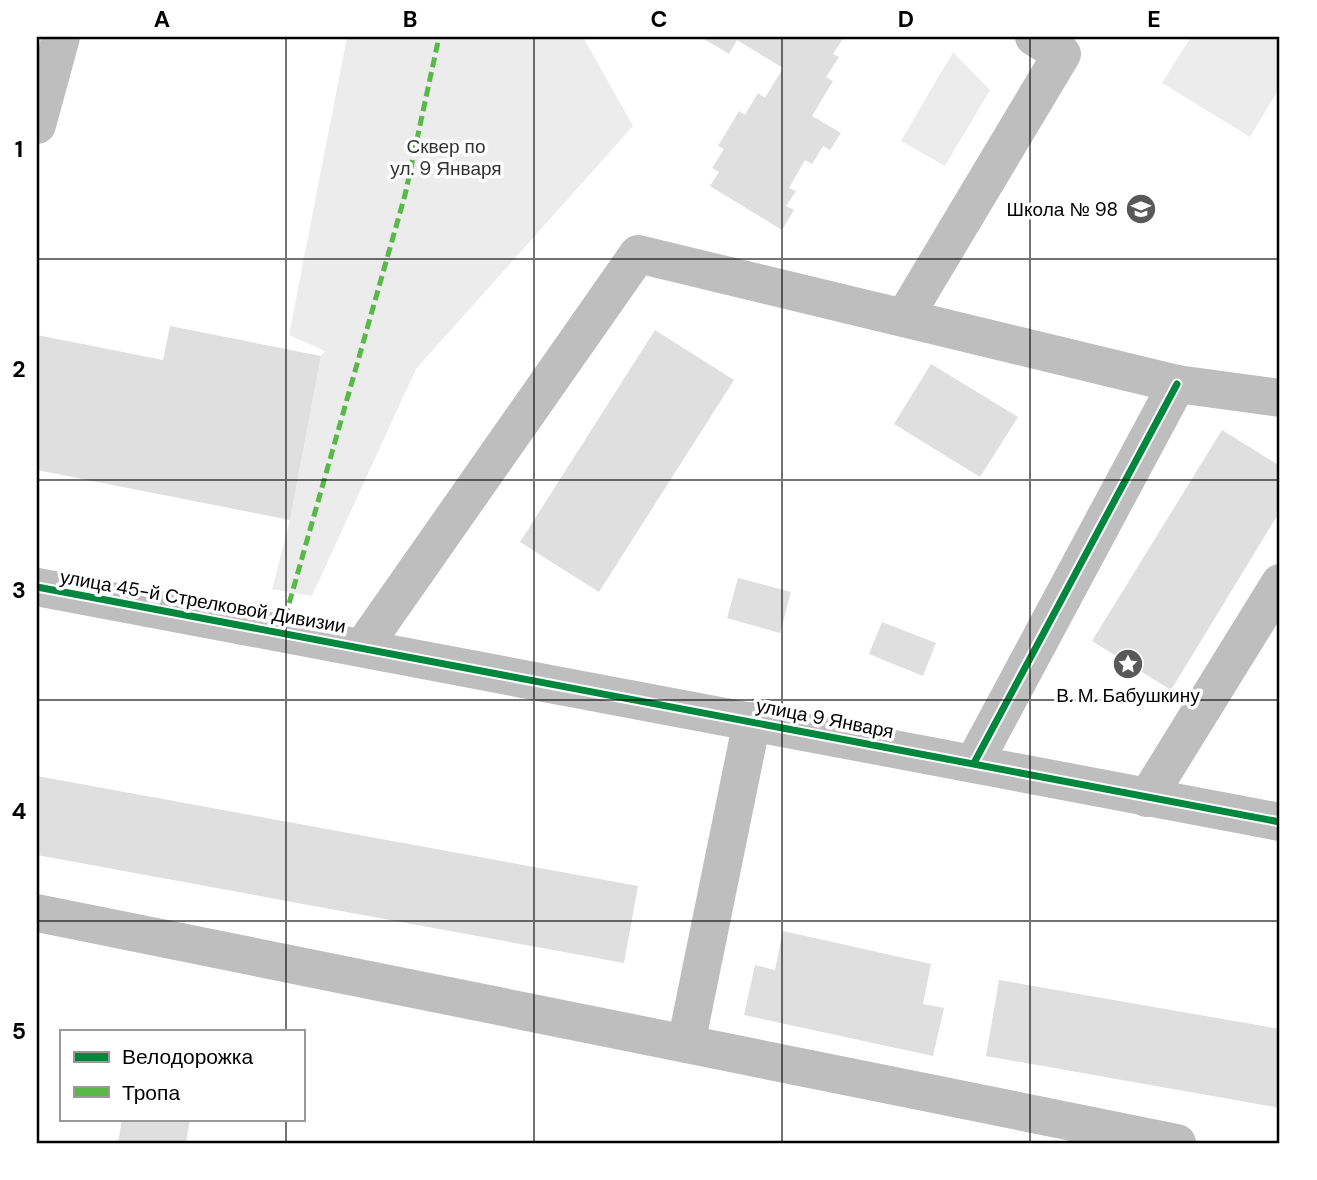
<svg xmlns="http://www.w3.org/2000/svg" width="1317" height="1180" viewBox="0 0 1317 1180" font-family="'DM Sans',sans-serif">
<style>
.green{fill:#ececec}
.building{fill:#dfdfdf}
.lines{fill:none;stroke-linecap:round;stroke-linejoin:round}
.minor{stroke:#bebebe;stroke-width:38}
.quiet{stroke:#58b947;stroke-width:5;stroke-dasharray:10 5;stroke-linecap:butt}
.cycleway-casing{stroke:#fff;stroke-width:11}
.cycleway{stroke:#00873e;stroke-width:7}
.grid{fill:none;stroke:#000;stroke-width:2;stroke-opacity:0.55}
.labels{text-anchor:middle;stroke-width:7;stroke-linejoin:round;paint-order:stroke}
.park-label{font-size:19px;fill:#333;stroke:#fff}
.poi-label{font-size:19px;fill:#000;stroke:#fff;text-anchor:end}
.street-label{font-size:19px;fill:#000;stroke:#fff}
.neatline{fill:none;stroke:#000;stroke-width:2.5}
.grid-label{font-size:23px;text-anchor:middle;font-weight:bold;fill:#000}
</style>
<rect width="100%" height="100%" fill="#fff"/>
<!-- green -->
<g class="green">
<polygon points="347,37 583,37 633,126 416,369 312,596 272,589 290,520 321,356 325,351 289,335"/>
<polygon points="1191,37 1280,37 1280,87 1250,137 1162,83"/>
<polygon points="953,52 990,90 945,166 901,141"/>
</g>
<!-- building -->
<g class="building">
<polygon points="701,37 844,37 833,54 839,57 826,77 833,81 812,116 841,133 830,150 823,146 812,164 805,160 789,188 796,191 786,206 794,210 782,230 710,186 719,172 712,168 724,149 718,146 739,111 745,115 758,93 765,98 783,68 737,40 729,54"/>
<polygon points="170,326 321,356 290,520 37,470 37,335 163,360"/>
<polygon points="655,330 734,380 599,592 520,542"/>
<polygon points="931,364 1018,417 980,477 894,424"/>
<polygon points="1222,430 1280,466 1280,511 1171,690 1092,641"/>
<polygon points="738,578 791,592 780,633 727,618"/>
<polygon points="882,622 936,643 923,676 869,654"/>
<polygon points="37,776 638,886 624,963 37,855"/>
<polygon points="783,931 931,964 923,1004 944,1008 933,1056 744,1015 755,965 775,970"/>
<polygon points="999,980 1280,1029 1280,1108 986,1056"/>
<polygon points="122,1119 190,1119 186,1143 118,1143"/>
</g>
<g class="lines">
<!-- minor -->
<g class="minor">
<polyline points="37,125 61,37"/>
<polyline points="904,318 1062,54 1034,37"/>
<polyline points="37,587 1280,822"/>
<polyline points="363,647 638,254 1177,384 1280,398"/>
<polyline points="974,763 1177,384"/>
<polyline points="1147,798 1280,583"/>
<polyline points="37,913 1177,1143"/>
<polyline points="686,1044 752,721"/>
</g>
<!-- quiet -->
<polyline class="quiet" points="281,632 405,195 439,37"/>
<!-- cycleway casing -->
<g class="cycleway-casing">
<g id="cycleway">
<polyline points="37,587 1280,822"/>
<polyline points="974,763 1177,384"/>
</g>
</g>
<!-- cycleway -->
<use href="#cycleway" class="cycleway"/>
</g>
<!-- grid -->
<path class="grid" d="M286 37V1031M534 37V1143M782 37V1143M1030 37V1143M37 259H1280M37 480H1280M37 700H1280M37 921H1280M286 1119V1143"/>
<!-- icons -->
<defs>
<g id="school-disc" transform="scale(1.575)"><circle r="9.5" fill="#595959" stroke="#fff"/><path d="M0-5L7-2L0 1L-7-2ZM-4 1L0 2.5L4 1V4Q0 6-4 4Z" fill="#fff"/></g>
<g id="sight-disc" transform="scale(1.575)"><circle r="9.5" fill="#595959" stroke="#fff"/><path d="M0-6L1.8-2.2L6-1.7L2.9 1.2L3.7 5.4L0 3.3L-3.7 5.4L-2.9 1.2L-6-1.7L-1.8-2.2Z" fill="#fff"/></g>
</defs>
<g fill-rule="evenodd">
<use href="#school-disc" x="1141" y="209"/>
<use href="#sight-disc" x="1128" y="664"/>
</g>
<g class="labels">
<!-- park labels -->
<g class="park-label">
<text x="446" y="153">Сквер по<tspan x="446" dy="22">ул. 9 Января</tspan></text>
</g>
<!-- poi labels -->
<g class="poi-label">
<text x="1118" y="216">Школа № 98</text>
<text x="1128" y="702" text-anchor="middle">В. М. Бабушкину</text>
</g>
<!-- street labels -->
<g class="street-label">
<text transform="translate(203 601) rotate(10)" y="7">улица 45-й Стрелковой Дивизии</text>
<text transform="translate(825 718) rotate(11)" y="7">улица 9 Января</text>
</g>
</g>
<!-- border -->
<rect width="1317" height="1180" fill="none" stroke="#ffffff" stroke-width="77"/>
<!-- legend -->
<rect x="60" y="1030" width="245" height="91" fill="#ffffff" stroke="#999999" stroke-width="2"/>
<rect x="74" y="1052" width="35" height="10" fill="#00873e" stroke="#999999" stroke-width="2"/>
<text x="122" y="1064" font-size="21" fill="#000000">Велодорожка</text>
<rect x="74" y="1087" width="35" height="10" fill="#58b947" stroke="#999999" stroke-width="2"/>
<text x="122" y="1100" font-size="21" fill="#000000">Тропа</text>
<rect x="38" y="38" width="1240" height="1104" class="neatline"/>
<g class="grid-label">
<text x="162" y="27">A</text>
<text x="410" y="27">B</text>
<text x="659" y="27">C</text>
<text x="906" y="27">D</text>
<text x="1154" y="27">E</text>
<text x="19" y="157">1</text>
<text x="19" y="377">2</text>
<text x="19" y="598">3</text>
<text x="19" y="819">4</text>
<text x="19" y="1039">5</text>
</g>
</svg>
